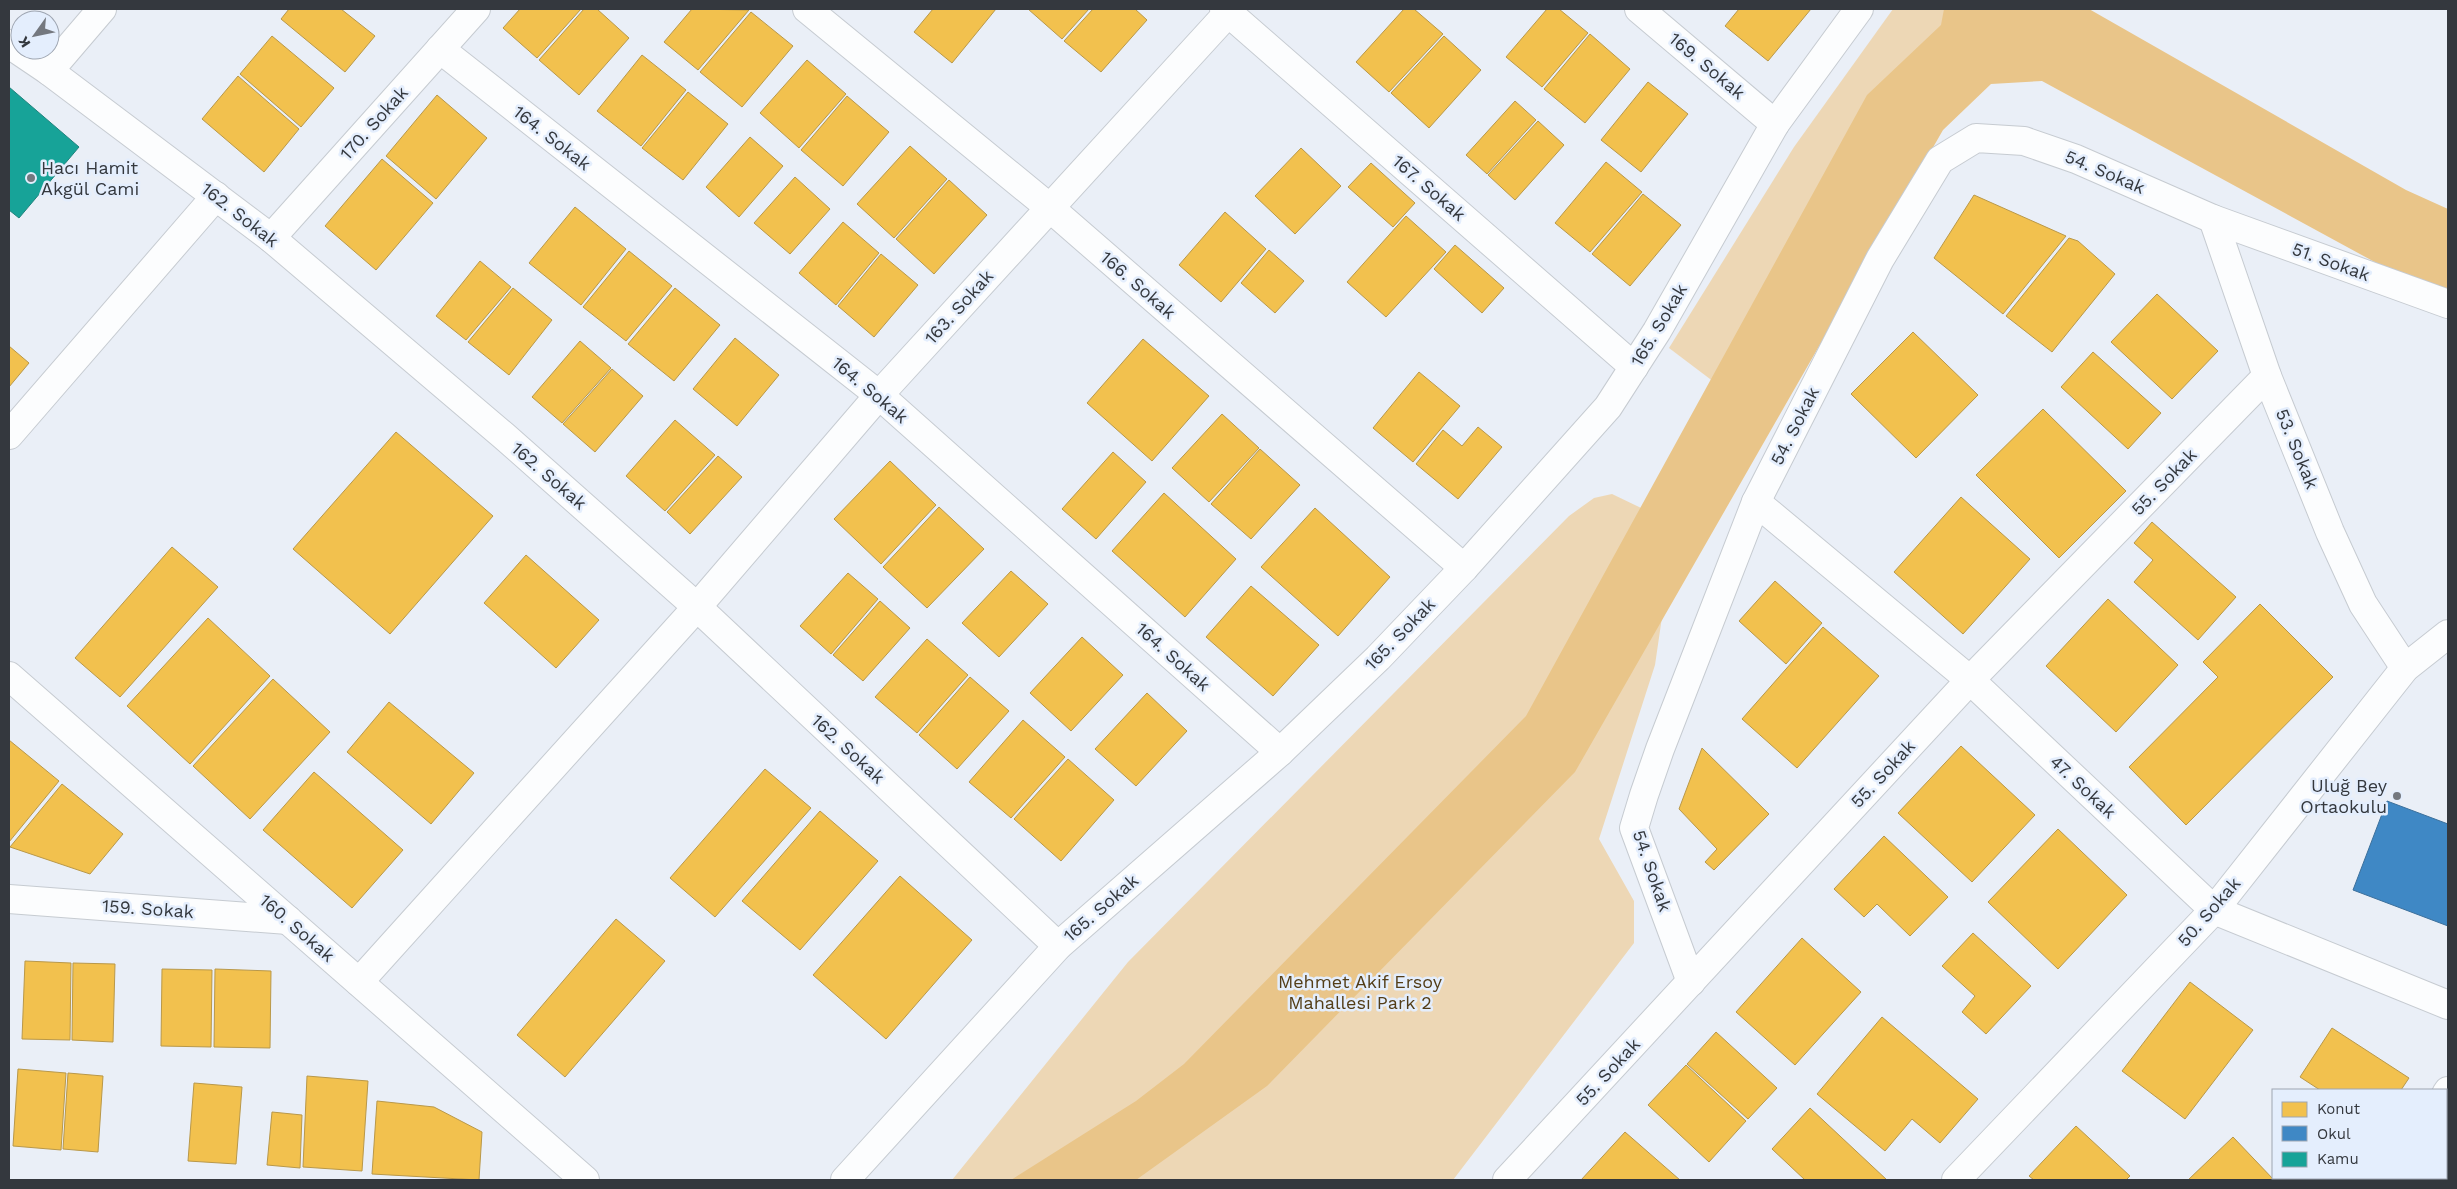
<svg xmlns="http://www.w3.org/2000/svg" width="2457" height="1189" viewBox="0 0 2457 1189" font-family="'Work Sans',sans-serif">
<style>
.green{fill:#edd7b5}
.water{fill:#e9c589}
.homes{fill:#f2c14e;stroke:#b99849}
.schools{fill:#3f88c5;stroke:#3c709c}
.public{fill:#17a398;stroke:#20837d}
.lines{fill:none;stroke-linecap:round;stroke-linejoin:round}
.minor-casing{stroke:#c6cbd1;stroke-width:30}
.minor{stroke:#fcfdfe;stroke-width:28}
.poi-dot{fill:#74787f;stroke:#e4eefd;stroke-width:2}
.labels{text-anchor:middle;stroke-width:5;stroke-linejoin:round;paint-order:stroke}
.street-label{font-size:18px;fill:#34383e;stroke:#e4eefd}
.poi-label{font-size:18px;fill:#34383e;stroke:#e4eefd;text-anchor:start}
.park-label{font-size:18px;fill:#533d17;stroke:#e4eefd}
</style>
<rect width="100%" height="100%" fill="#eaeff7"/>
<!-- green -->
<g class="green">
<polygon points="1893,9 1997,9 1759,416 1669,348 1794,147"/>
<polygon points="1612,494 1662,518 1669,569 1655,665 1599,839 1634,901 1634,943 1453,1180 952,1180 1128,962 1569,516 1594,498"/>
</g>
<!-- water -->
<polygon class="water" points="1944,9 2089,9 2406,190 2448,209 2448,291 2393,272 2042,81 1991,84 1943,130 1575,772 1267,1086 1136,1180 1011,1180 1136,1101 1184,1064 1526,716 1867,95 1941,25"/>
<!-- homes -->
<g class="homes">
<polygon points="289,9 341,9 375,36 345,72 281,19"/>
<polygon points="520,9 581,9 537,58 503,28"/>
<polygon points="584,9 597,9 629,38 579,95 539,60"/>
<polygon points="692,9 749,10 698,70 664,42"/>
<polygon points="933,9 996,9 952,63 914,32"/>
<polygon points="1028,9 1089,9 1062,39"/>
<polygon points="1093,9 1135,9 1147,20 1101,72 1064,41"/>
<polygon points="1404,9 1414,9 1443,34 1389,92 1356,62"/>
<polygon points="1547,9 1559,9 1588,33 1542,87 1506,57"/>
<polygon points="1739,9 1811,9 1768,61 1725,26"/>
<polygon points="751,12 793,46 742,107 700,72"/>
<polygon points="1590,34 1630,69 1585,123 1544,89"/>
<polygon points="272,36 334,88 301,127 240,74"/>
<polygon points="1444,36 1481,70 1429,128 1391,93"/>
<polygon points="642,55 686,90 641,146 597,111"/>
<polygon points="807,60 846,94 799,148 760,113"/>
<polygon points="238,76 299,129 264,172 202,119"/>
<polygon points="1648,82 1688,114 1641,172 1601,140"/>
<polygon points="688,92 728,124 683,180 642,148"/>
<polygon points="437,95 487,138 436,199 386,156"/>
<polygon points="847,96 889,132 843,186 801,150"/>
<polygon points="1515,101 1536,120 1487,174 1466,155"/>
<polygon points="1538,121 1564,145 1515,200 1488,175"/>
<polygon points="750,137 783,166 739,217 706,187"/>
<polygon points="910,146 947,179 894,238 857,204"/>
<polygon points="1301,148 1341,186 1295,234 1255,196"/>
<polygon points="382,159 433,203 376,270 325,226"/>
<polygon points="1606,162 1642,192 1590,252 1555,223"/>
<polygon points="1371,163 1415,203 1393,227 1348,187"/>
<polygon points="795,177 830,209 790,254 754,223"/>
<polygon points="949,180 987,215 934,274 896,239"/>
<polygon points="1643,194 1681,225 1630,286 1592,254"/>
<polygon points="1974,195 2066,236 2003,314 1934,258"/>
<polygon points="575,207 626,249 581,305 529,263"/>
<polygon points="1225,212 1266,249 1221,302 1179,265"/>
<polygon points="1406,216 1446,252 1386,317 1347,282"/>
<polygon points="843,222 879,253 836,305 799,273"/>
<polygon points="2069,238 2078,241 2115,274 2052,352 2006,316"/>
<polygon points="1455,245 1504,288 1482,313 1434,269"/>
<polygon points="1269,250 1304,281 1275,313 1241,283"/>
<polygon points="629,251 672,286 626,341 583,307"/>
<polygon points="881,254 918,285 874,337 838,306"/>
<polygon points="480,261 511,287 466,340 436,316"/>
<polygon points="513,288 552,320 509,375 468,342"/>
<polygon points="675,288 720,325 674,381 628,344"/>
<polygon points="2157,294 2218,351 2172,399 2111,342"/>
<polygon points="1913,332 1978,395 1916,458 1851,394"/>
<polygon points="735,338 779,375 737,426 693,389"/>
<polygon points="1143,339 1209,396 1152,461 1087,403"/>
<polygon points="580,341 611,368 562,423 532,397"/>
<polygon points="9,346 29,363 9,387"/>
<polygon points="2093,352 2161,413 2128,449 2061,387"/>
<polygon points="612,369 643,396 595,452 563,424"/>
<polygon points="1419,372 1460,406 1413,462 1373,428"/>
<polygon points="2043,409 2126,491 2059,558 1976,475"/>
<polygon points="1222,414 1259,448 1209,502 1172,468"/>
<polygon points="675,420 715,455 665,511 626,476"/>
<polygon points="1478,427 1502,447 1458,499 1416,464 1443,430 1462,446"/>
<polygon points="396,432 493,516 390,634 293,549"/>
<polygon points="1260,449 1300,485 1251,539 1211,504"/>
<polygon points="1113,452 1146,482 1096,539 1062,509"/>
<polygon points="718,456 742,477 690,534 667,512"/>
<polygon points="890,461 936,505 881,564 834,519"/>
<polygon points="1164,493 1236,559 1185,617 1112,551"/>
<polygon points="1961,497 2030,559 1963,634 1894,572"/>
<polygon points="939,507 984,549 927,608 883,567"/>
<polygon points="1315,508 1390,577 1338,636 1261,567"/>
<polygon points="2152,522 2236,597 2198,640 2134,582 2153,560 2134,543"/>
<polygon points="172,547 218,587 120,697 75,658"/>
<polygon points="526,555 599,620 556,668 484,603"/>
<polygon points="1011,571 1048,604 999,657 962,623"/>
<polygon points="848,573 878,599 831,654 800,626"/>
<polygon points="1775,581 1822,623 1786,664 1739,621"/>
<polygon points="1251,586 1319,645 1273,696 1206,637"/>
<polygon points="2108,599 2178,665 2116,732 2046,666"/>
<polygon points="880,601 910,628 863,681 833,655"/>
<polygon points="2260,604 2333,677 2186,825 2129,767 2218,677 2203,662"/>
<polygon points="208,618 270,676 190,764 127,706"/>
<polygon points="1823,627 1879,676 1797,768 1742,719"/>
<polygon points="1082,637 1123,675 1071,731 1030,693"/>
<polygon points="927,639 968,675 917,733 875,697"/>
<polygon points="970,677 1009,711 957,769 919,735"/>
<polygon points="273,679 330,732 250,819 193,766"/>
<polygon points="1147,693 1187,731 1136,786 1095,749"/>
<polygon points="389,702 474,773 431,824 347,752"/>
<polygon points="1023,720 1065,757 1011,818 969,782"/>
<polygon points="9,740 59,781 9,842"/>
<polygon points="1961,746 2035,815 1972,882 1898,813"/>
<polygon points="1702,748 1769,814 1714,870 1705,862 1717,849 1679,809"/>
<polygon points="1068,759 1114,800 1061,861 1014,819"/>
<polygon points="765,769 811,808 715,917 670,878"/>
<polygon points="314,772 403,850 352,908 263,830"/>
<polygon points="62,784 123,834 90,874 10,847"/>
<polygon points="820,811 878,861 800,950 742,901"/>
<polygon points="2058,829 2127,895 2058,969 1988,902"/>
<polygon points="1884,836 1948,897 1910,936 1877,904 1864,917 1834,889"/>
<polygon points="900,876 972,940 886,1039 813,975"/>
<polygon points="616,919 665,961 565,1077 517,1035"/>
<polygon points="1973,933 2031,986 1986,1034 1962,1012 1975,996 1942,966"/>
<polygon points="1802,938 1861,992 1795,1065 1736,1012"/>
<polygon points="25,961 71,963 70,1040 22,1039"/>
<polygon points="73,963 115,964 113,1042 72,1040"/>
<polygon points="162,969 212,970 211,1047 161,1046"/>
<polygon points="215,969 271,971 270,1048 214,1047"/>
<polygon points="2190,982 2253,1030 2185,1119 2122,1071"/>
<polygon points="1882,1017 1978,1099 1940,1143 1912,1119 1885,1151 1817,1094"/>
<polygon points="2332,1028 2409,1078 2401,1090 2320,1090 2300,1077"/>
<polygon points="1716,1032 1777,1088 1748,1119 1687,1064"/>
<polygon points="1686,1065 1746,1121 1709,1162 1648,1105"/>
<polygon points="18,1069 66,1073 61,1150 13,1146"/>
<polygon points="68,1073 103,1076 98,1152 63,1149"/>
<polygon points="307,1076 368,1081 362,1171 303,1167"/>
<polygon points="194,1083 242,1087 236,1164 188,1161"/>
<polygon points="377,1101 434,1107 482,1132 479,1180 372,1174"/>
<polygon points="1810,1108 1887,1180 1805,1180 1772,1149"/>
<polygon points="272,1112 302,1115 300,1168 267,1165"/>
<polygon points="2076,1126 2130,1176 2126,1180 2034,1180 2029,1176"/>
<polygon points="1625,1132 1680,1180 1581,1180"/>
<polygon points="2233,1137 2274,1180 2188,1180"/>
</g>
<!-- schools -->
<polygon class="schools" points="2387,801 2448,824 2448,926 2353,890"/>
<!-- public -->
<polygon class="public" points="9,87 79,147 19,218 9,210"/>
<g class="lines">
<!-- minor casing -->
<g class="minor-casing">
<g id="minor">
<polyline points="807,9 1050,208 1464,568"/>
<polyline points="1224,9 1634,367"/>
<polyline points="1639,9 1775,124"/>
<polyline points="9,44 49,71 271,238 504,436 697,607 1058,946"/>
<polyline points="440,49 879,395 1280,752"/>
<polyline points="49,71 102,9"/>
<polyline points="2213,219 2267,376 2330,532 2363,604 2405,668"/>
<polyline points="271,238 476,9"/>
<polyline points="9,435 216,196"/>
<polyline points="1756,502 1970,680 2214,910 2448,1005"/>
<polyline points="9,676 585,1180"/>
<polyline points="9,899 288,920"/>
<polyline points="359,982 697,607 879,395 1228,13"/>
<polyline points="1691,982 1634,828 1644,795 1660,749 1756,502 1880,259 1940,160 1976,138 2024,141 2076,159 2213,219 2448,304"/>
<polyline points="2446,1094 2448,1091"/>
<polyline points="845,1180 1058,946 1280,752 1378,658 1464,568 1608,407 1657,331 1775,124 1859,9"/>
<polyline points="1507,1180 1970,680 2267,376"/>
<polyline points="1956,1180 2214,910 2405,668 2448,634"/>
<polyline points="2371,1180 2373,1178"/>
</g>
</g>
<!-- minor -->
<use href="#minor" class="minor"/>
</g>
<!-- markers -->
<g class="poi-dot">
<circle cx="31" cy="178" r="5"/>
<circle cx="2397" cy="796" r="5"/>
</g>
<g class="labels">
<!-- street labels -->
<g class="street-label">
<text transform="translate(1707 66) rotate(40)" y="6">169. Sokak</text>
<text transform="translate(374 123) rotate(-48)" y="6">170. Sokak</text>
<text transform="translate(552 138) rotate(38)" y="6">164. Sokak</text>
<text transform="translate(2105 172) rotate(23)" y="6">54. Sokak</text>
<text transform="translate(1429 188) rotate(41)" y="6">167. Sokak</text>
<text transform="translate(240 215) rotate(38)" y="6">162. Sokak</text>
<text transform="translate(2331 262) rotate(20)" y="6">51. Sokak</text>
<text transform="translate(1138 285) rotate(41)" y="6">166. Sokak</text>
<text transform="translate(959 307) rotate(-48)" y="6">163. Sokak</text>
<text transform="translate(1659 325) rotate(-59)" y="6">165. Sokak</text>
<text transform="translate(870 390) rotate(40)" y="6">164. Sokak</text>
<text transform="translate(1795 426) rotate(-63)" y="6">54. Sokak</text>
<text transform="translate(2297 449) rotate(68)" y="6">53. Sokak</text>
<text transform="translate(549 476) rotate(41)" y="6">162. Sokak</text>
<text transform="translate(2164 482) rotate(-46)" y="6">55. Sokak</text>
<text transform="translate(1400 634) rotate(-46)" y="6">165. Sokak</text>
<text transform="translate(1173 657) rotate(42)" y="6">164. Sokak</text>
<text transform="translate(848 749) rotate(43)" y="6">162. Sokak</text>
<text transform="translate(1883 774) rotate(-47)" y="6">55. Sokak</text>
<text transform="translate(2083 787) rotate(43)" y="6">47. Sokak</text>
<text transform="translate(1652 871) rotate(71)" y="6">54. Sokak</text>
<text transform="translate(1101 908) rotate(-41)" y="6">165. Sokak</text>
<text transform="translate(148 909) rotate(4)" y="6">159. Sokak</text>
<text transform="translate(2209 912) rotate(-49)" y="6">50. Sokak</text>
<text transform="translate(297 928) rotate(41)" y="6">160. Sokak</text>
<text transform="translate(1608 1072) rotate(-47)" y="6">55. Sokak</text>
</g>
<!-- poi labels -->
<g class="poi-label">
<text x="41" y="174">Hacı Hamit<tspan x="41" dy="21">Akgül Cami</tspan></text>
<text x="2387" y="792" text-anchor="end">Uluğ Bey<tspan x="2387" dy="21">Ortaokulu</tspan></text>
</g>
<!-- park labels -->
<g class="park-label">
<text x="1360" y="988">Mehmet Akif Ersoy<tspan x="1360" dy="21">Mahallesi Park 2</tspan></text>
</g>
</g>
<!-- border -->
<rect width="2457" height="1189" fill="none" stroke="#34383e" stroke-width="20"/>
<!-- legend -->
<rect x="2272" y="1089" width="175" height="90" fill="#e4eefd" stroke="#9ea5b1"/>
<rect x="2282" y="1102" width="25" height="15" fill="#f2c14e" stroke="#9ea5b1"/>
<text x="2317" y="1114" font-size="15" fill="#34383e">Konut</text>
<rect x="2282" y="1126" width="25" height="15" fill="#3f88c5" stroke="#9ea5b1"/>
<text x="2317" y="1139" font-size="15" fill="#34383e">Okul</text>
<rect x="2282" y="1152" width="25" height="15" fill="#17a398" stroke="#9ea5b1"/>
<text x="2317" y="1164" font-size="15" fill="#34383e">Kamu</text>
<!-- north arrow -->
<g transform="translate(35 35) rotate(237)"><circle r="24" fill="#e4eefd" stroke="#9ea5b1"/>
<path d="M0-4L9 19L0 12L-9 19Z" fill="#74787f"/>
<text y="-8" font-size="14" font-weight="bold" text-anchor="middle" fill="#34383e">K</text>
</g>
</svg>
